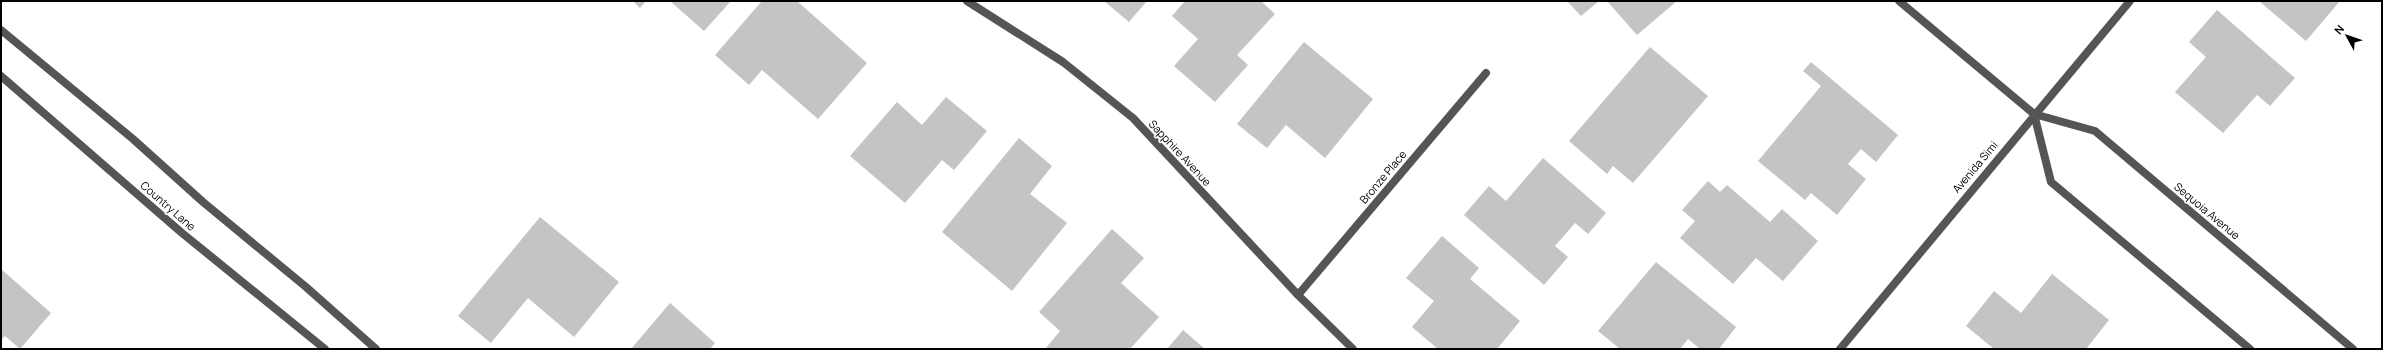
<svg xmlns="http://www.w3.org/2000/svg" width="2383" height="350" viewBox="0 0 2383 350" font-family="Manrope,sans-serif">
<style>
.building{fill:#c4c4c4}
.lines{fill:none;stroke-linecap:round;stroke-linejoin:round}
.service{stroke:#555;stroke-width:8}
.minor{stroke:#555;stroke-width:8}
.tertiary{stroke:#555;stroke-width:8}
.labels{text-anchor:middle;stroke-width:3;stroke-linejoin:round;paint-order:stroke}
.street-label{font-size:11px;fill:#000;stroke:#fff}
</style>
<rect width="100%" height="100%" fill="#fff"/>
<!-- building -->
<g class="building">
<polygon points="633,1 646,1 640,8"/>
<polygon points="670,1 731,1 704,31"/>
<polygon points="762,1 797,1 867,63 818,119 762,70 749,85 715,55"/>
<polygon points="1104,1 1147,1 1129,22"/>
<polygon points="1185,1 1261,1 1275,14 1237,55 1248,65 1215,102 1174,66 1198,39 1172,16"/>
<polygon points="1567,1 1599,1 1581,16"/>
<polygon points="1607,1 1677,1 1637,35"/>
<polygon points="2259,1 2340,1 2306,41"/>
<polygon points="2217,10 2295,78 2270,106 2257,95 2223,133 2175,92 2206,57 2189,42"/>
<polygon points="1304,42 1373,99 1325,158 1286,125 1267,148 1237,124"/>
<polygon points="1650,47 1708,96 1633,183 1613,166 1607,174 1569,141"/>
<polygon points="1811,62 1898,135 1876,162 1861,149 1848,164 1866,179 1837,215 1811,193 1805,200 1758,161 1821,86 1803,71"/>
<polygon points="946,97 987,131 954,170 942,160 905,203 850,156 897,102 922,125"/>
<polygon points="1019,138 1052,166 1030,194 1067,223 1012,291 942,232"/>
<polygon points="1543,158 1606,213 1588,234 1575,223 1555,246 1568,257 1544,285 1464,215 1489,186 1506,201"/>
<polygon points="1708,181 1720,192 1727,185 1770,222 1782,209 1818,241 1783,281 1756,258 1733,284 1680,238 1695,221 1682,210"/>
<polygon points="540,217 619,282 574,337 528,298 491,343 458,316"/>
<polygon points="1112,229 1144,258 1121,283 1159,317 1130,349 1045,349 1060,331 1039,312"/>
<polygon points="1442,236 1479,268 1470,279 1520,321 1497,349 1438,349 1412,327 1434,301 1406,278"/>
<polygon points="1656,262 1736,327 1719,349 1700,349 1688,339 1680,349 1620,349 1598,331"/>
<polygon points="1,269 51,313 20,349 5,336 1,340"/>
<polygon points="2052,274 2109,320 2086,349 1994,349 1966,326 1994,291 2021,313"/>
<polygon points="670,303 715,343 710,349 631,349"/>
<polygon points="1183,330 1205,349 1167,349"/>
</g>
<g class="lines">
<!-- service -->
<polyline class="service" points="1,30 133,139 203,202 306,287 376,349"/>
<!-- minor -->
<g class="minor">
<polyline points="967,1 1063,62 1133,118 1298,295 1353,349"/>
<polyline points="1,76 182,233 325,349"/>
<polyline points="1298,295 1486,73"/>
<polyline points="1840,349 2130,1"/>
</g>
<!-- tertiary -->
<g class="tertiary">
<polyline points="1899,1 2034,114 2095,131 2353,349"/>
<polyline points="2034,114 2051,182 2250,349"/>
</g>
</g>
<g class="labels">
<!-- street labels -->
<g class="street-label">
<text transform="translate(1180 153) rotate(47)" y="4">Sapphire Avenue</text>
<text transform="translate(1975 167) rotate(-50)" y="4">Avenida Simi</text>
<text transform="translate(1383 177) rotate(-50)" y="4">Bronze Place</text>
<text transform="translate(168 206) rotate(41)" y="4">Country Lane</text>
<text transform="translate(2207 211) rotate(40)" y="4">Sequoia Avenue</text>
</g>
</g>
<!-- border -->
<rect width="2383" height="350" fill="none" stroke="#000000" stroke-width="4"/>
<!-- north arrow -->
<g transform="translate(2347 36) rotate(310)" stroke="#ffffff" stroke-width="3" paint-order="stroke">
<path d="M0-3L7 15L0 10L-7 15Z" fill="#000000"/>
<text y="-6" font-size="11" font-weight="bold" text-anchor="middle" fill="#000000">N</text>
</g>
</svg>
